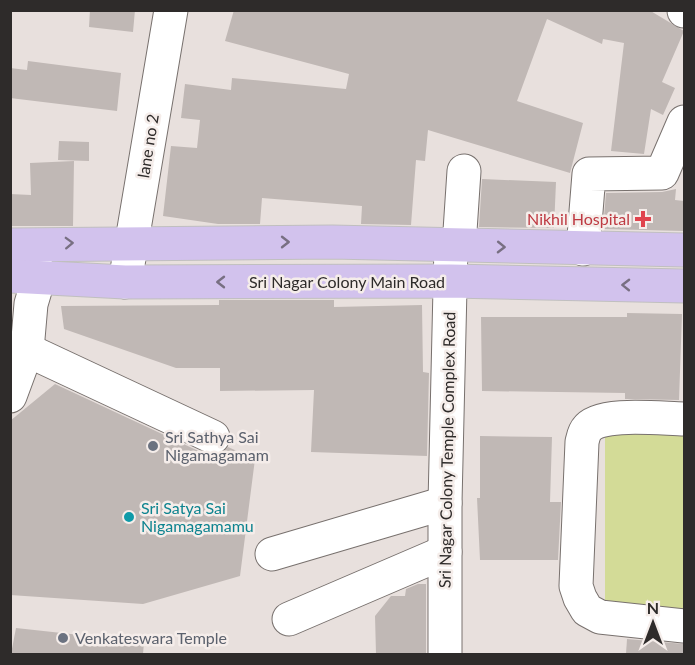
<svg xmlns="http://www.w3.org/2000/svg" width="695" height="665" viewBox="0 0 695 665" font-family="Lato,sans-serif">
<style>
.green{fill:#d3db97}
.building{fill:#c0b8b5}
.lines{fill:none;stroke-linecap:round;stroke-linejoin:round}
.minor-casing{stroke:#78716e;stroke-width:35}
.major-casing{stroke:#c0bfbf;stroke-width:35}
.minor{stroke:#fff;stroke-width:33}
.major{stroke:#d2c2ed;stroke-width:33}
.oneway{stroke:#786f82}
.health-dot{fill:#e0444e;stroke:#f5edea;stroke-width:2}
.worship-dot{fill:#6b7280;stroke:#f5edea;stroke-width:2}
.culture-dot{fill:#0f9aa8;stroke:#f5edea;stroke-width:2}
.labels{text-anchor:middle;stroke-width:5;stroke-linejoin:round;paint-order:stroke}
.street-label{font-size:16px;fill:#2e2b2a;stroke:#f5edea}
.health-label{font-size:16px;fill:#be3a42;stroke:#f5edea;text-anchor:end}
.worship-label{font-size:16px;fill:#5b616d;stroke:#f5edea;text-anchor:start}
.culture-label{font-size:16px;fill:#0d838f;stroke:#f5edea;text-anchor:start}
</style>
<rect width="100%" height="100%" fill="#e8e0dd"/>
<!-- green -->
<polygon class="green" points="605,431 684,431 684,616 605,606"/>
<!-- building -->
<g class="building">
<polygon points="90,10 135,10 133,32 89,27"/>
<polygon points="234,10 649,10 684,31 662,82 675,88 663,115 651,109 644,154 611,151 624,43 603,39 602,44 547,19 517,101 583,123 570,173 428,130 425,161 416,160 411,225 361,224 362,206 262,198 260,224 218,224 163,216 171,146 197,148 200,120 181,118 185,84 231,90 232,78 346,89 349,74 225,41"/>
<polygon points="28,61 121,73 117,111 10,98 10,68 27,70"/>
<polygon points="59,141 89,142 89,161 58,160"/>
<polygon points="74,161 73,226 10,226 10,194 31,195 30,163"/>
<polygon points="482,179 556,182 554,228 479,227"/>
<polygon points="676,189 675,200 684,201 684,231 603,229 606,193 662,192"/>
<polygon points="219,300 334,300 334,307 422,305 423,372 429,373 427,456 311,452 314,390 220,391 220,368 176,368 64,329 61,306 219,305"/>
<polygon points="627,313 682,314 679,400 625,399 625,393 482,391 481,317 627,317"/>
<polygon points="55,384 205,454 215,456 228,447 255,459 240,576 143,604 10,595 10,421"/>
<polygon points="480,436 552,437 550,502 561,502 558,560 480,560 477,498 480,498"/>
<polygon points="418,584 426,584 426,654 376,654 375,616 391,596 405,596 406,589"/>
<polygon points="16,628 144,642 143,654 11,654"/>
<polygon points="627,639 684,644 684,654 626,654"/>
</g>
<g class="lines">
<!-- minor casing -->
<g class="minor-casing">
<g id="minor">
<polyline points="684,10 684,11"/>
<polyline points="459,246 464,171"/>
<polyline points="583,249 589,174 662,173 684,122"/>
<polyline points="125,282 171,10"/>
<polyline points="27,350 213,437"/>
<polyline points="10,396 27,350 31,304 39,277 31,250"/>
<path d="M684 419C664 419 599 411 587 429 584 432 583 438 582 442L576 586 580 598 587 610 600 617 684 626"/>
<polyline points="272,554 445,503"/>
<polyline points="289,619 445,552"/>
<polyline points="445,654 445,503 451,245"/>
</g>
</g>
<!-- major casing -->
<g class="major-casing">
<g id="major">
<polyline points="10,245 332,242 684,250"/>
<polyline points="10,276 125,282 450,281 684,286"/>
</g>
</g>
<!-- minor -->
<use href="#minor" class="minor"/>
<!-- major -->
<use href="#major" class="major"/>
</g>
<!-- one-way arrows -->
<defs><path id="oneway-chevron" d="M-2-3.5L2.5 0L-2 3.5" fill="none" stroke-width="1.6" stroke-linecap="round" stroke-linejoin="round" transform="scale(1.5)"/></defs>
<g class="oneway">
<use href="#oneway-chevron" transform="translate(285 242)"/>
<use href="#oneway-chevron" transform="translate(69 243) rotate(-2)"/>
<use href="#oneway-chevron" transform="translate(501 247) rotate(1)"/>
<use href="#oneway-chevron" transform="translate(221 282) rotate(180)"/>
<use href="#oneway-chevron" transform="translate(626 285) rotate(-179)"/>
</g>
<!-- markers -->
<path class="health-dot" d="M640 210h6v6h6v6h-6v6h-6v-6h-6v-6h6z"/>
<g class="worship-dot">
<circle cx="153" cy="446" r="6"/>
<circle cx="63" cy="638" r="6"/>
</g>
<circle class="culture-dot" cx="129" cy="517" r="6"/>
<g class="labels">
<!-- street labels -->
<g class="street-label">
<text transform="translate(148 146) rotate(-81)" y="6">lane no 2</text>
<text x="347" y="288">Sri Nagar Colony Main Road</text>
<text transform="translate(447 450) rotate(-89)" y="6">Sri Nagar Colony Temple Complex Road</text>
</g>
<!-- health labels -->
<g class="health-label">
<text x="630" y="225">Nikhil Hospital</text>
</g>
<!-- worship labels -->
<g class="worship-label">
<text x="165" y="443">Sri Sathya Sai<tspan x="165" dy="18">Nigamagamam</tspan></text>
<text x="75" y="644">Venkateswara Temple</text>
</g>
<!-- culture labels -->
<g class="culture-label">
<text x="141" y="514">Sri Satya Sai<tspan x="141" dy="18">Nigamagamamu</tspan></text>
</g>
</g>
<!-- border -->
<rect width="695" height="665" fill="none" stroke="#2e2b2a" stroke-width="24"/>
<!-- north arrow -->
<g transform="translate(653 623)" stroke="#f5edea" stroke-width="4.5" paint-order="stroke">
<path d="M0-4.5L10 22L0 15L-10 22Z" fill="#2e2b2a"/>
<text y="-9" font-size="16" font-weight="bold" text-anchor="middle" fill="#2e2b2a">N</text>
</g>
</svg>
